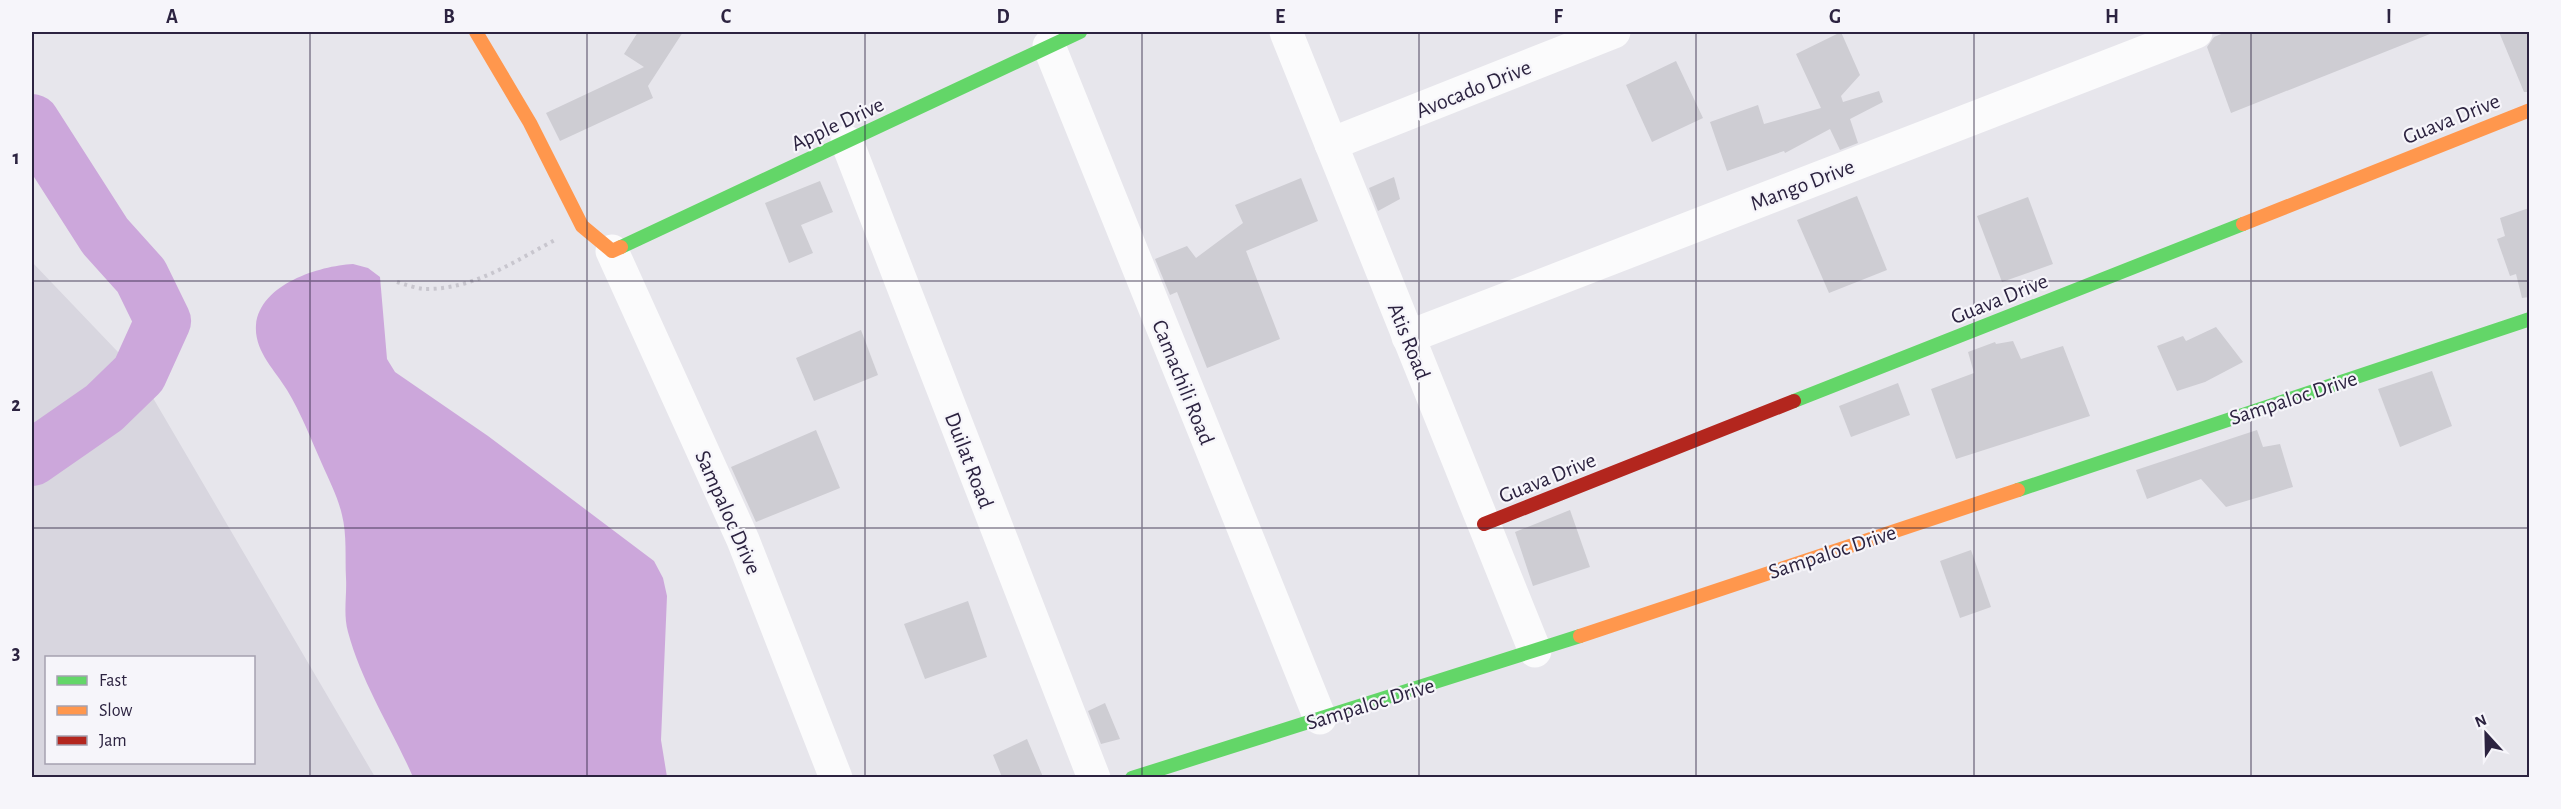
<svg xmlns="http://www.w3.org/2000/svg" width="2561" height="809" viewBox="0 0 2561 809" font-family="'Alegreya Sans',sans-serif">
<style>
.built{fill:#d8d6df;fill-rule:evenodd}
.water{fill:#cca7db}
.lines{fill:none;stroke-linecap:round;stroke-linejoin:round}
.river{stroke:#cca7db;stroke-width:56}
.building{fill:#cecdd3}
.path{stroke:#c8c6ce;stroke-width:4;stroke-dasharray:3 4.5;stroke-linecap:butt}
.street{stroke:#fbfbfc;stroke-width:33}
.fast{stroke:#63d668;stroke-width:14}
.slow{stroke:#ff974d;stroke-width:14}
.jam{stroke:#b3261e;stroke-width:14}
.grid{fill:none;stroke:#2c2340;stroke-width:1.5;stroke-opacity:0.55}
.labels{text-anchor:middle;stroke-width:4.5;stroke-linejoin:round;paint-order:stroke}
.street-label{font-size:22px;fill:#2c2340;stroke:#f6f5fa}
.neatline{fill:none;stroke:#2c2340;stroke-width:2}
.grid-label{font-size:20px;text-anchor:middle;font-weight:bold;fill:#2c2340}
</style>
<rect width="100%" height="100%" fill="#e7e6ec"/>
<!-- built -->
<path class="built" d="M32 262 139 374 375 777H32ZM46 658H254V762H46Z"/>
<!-- water -->
<path class="water" d="M353 264 368 268 380 277 387 359 395 372 488 436 654 561 663 578 667 596 661 740 667 777H413C392 729 362 684 348 632 343 614 347 596 346 578 345 557 347 535 342 515 338 497 329 480 322 464 311 439 301 413 287 390 275 370 254 351 256 325 260 284 319 266 353 264Z"/>
<g class="lines">
<!-- river -->
<polyline class="river" points="32,122 105,236 141,276 163,321 139,374 104,408 32,458"/>
</g>
<!-- building -->
<g class="building">
<polygon points="638,32 683,32 648,86 653,98 560,141 546,113 644,67 624,54"/>
<polygon points="1841,32 1860,75 1841,96 1843,102 1879,91 1883,102 1850,119 1858,143 1840,150 1830,129 1785,153 1784,151 1727,171 1710,122 1758,105 1764,124 1821,108 1796,54"/>
<polygon points="2226,32 2430,32 2430,34 2231,113 2207,47 2214,37"/>
<polygon points="2499,32 2529,32 2529,92 2524,92"/>
<polygon points="1676,61 1703,118 1652,142 1626,85"/>
<polygon points="1394,177 1400,199 1378,211 1369,188"/>
<polygon points="1301,178 1318,221 1246,251 1280,339 1207,368 1177,292 1170,295 1155,259 1187,246 1196,258 1243,223 1235,205"/>
<polygon points="820,181 833,212 801,225 813,253 789,263 765,203"/>
<polygon points="1857,196 1887,270 1829,293 1797,220"/>
<polygon points="2028,197 2053,264 2002,282 1977,216"/>
<polygon points="2529,208 2529,297 2522,298 2516,274 2510,276 2497,239 2505,236 2500,218"/>
<polygon points="2216,327 2243,362 2205,382 2177,391 2157,346 2183,336 2186,341"/>
<polygon points="861,330 878,375 814,401 796,358"/>
<polygon points="2013,341 2021,359 2063,346 2090,416 1956,459 1931,389 1974,373 1968,352 1995,342 1996,344"/>
<polygon points="2432,371 2452,426 2400,447 2378,389"/>
<polygon points="1898,383 1910,415 1851,437 1839,406"/>
<polygon points="816,430 840,488 756,522 731,467"/>
<polygon points="2257,430 2263,447 2280,444 2293,487 2226,507 2201,479 2147,499 2136,470"/>
<polygon points="1570,510 1590,567 1533,586 1515,532"/>
<polygon points="1971,550 1991,607 1960,618 1940,561"/>
<polygon points="968,601 987,657 925,679 904,624"/>
<polygon points="1105,703 1120,739 1101,744 1088,711"/>
<polygon points="1027,739 1043,777 1002,777 993,755"/>
</g>
<g class="lines">
<!-- path -->
<path class="path" d="M397 282C406 285 416 288 424 289 473 290 513 262 555 240"/>
<!-- street -->
<g class="street">
<polyline points="1286,32 1535,651"/>
<polyline points="1049,46 1320,718"/>
<polyline points="847,142 1094,778"/>
<polyline points="1331,144 1614,32"/>
<polyline points="612,251 743,540 836,778"/>
<polyline points="1408,337 2196,32"/>
</g>
<!-- fast -->
<g class="fast">
<polyline points="621,247 1080,32"/>
<polyline points="1794,401 2243,224"/>
<polyline points="2018,490 2530,319"/>
<polyline points="1132,778 1580,636"/>
</g>
<!-- slow -->
<g class="slow">
<polyline points="476,32 530,123 582,226 612,251 621,247"/>
<polyline points="2243,224 2530,110"/>
<polyline points="1580,636 2018,490"/>
</g>
<!-- jam -->
<polyline class="jam" points="1484,524 1794,401"/>
</g>
<!-- grid -->
<path class="grid" d="M310 32V778M587 32V778M865 32V778M1142 32V778M1419 32V778M1696 32V778M1974 32V778M2251 32V778M32 281H2530M32 528H2530"/>
<g class="labels">
<!-- street labels -->
<g class="street-label">
<text transform="translate(1473 88) rotate(-22)" y="8">Avocado Drive</text>
<text transform="translate(2451 118) rotate(-22)" y="8">Guava Drive</text>
<text transform="translate(837 123) rotate(-25)" y="8">Apple Drive</text>
<text transform="translate(1802 184) rotate(-21)" y="8">Mango Drive</text>
<text transform="translate(1999 298) rotate(-22)" y="8">Guava Drive</text>
<text transform="translate(1410 341) rotate(68)" y="8">Atis Road</text>
<text transform="translate(1184 382) rotate(68)" y="8">Camachili Road</text>
<text transform="translate(2293 397) rotate(-18)" y="8">Sampaloc Drive</text>
<text transform="translate(970 460) rotate(69)" y="8">Duilat Road</text>
<text transform="translate(1547 477) rotate(-22)" y="8">Guava Drive</text>
<text transform="translate(729 512) rotate(66)" y="8">Sampaloc Drive</text>
<text transform="translate(1832 551) rotate(-18)" y="8">Sampaloc Drive</text>
<text transform="translate(1370 703) rotate(-17)" y="8">Sampaloc Drive</text>
</g>
</g>
<!-- border -->
<rect width="2561" height="809" fill="none" stroke="#f6f5fa" stroke-width="66"/>
<!-- legend -->
<rect x="45" y="656" width="210" height="108" fill="#f6f5fa" stroke="#a5a1b0" stroke-width="1.5"/>
<rect x="57" y="676" width="30" height="9" fill="#63d668" stroke="#a5a1b0" stroke-width="1.5"/>
<text x="99" y="686" font-size="18" fill="#2c2340">Fast</text>
<rect x="57" y="706" width="30" height="9" fill="#ff974d" stroke="#a5a1b0" stroke-width="1.5"/>
<text x="99" y="716" font-size="18" fill="#2c2340">Slow</text>
<rect x="57" y="736" width="30" height="9" fill="#b3261e" stroke="#a5a1b0" stroke-width="1.5"/>
<text x="99" y="746" font-size="18" fill="#2c2340">Jam</text>
<!-- north arrow -->
<g transform="translate(2486 734) rotate(338)" stroke="#f6f5fa" stroke-width="4.5" paint-order="stroke">
<path d="M0-4.5L10 22L0 15L-10 22Z" fill="#2c2340"/>
<text y="-9" font-size="16" font-weight="bold" text-anchor="middle" fill="#2c2340">N</text>
</g>
<rect x="33" y="33" width="2495" height="743" class="neatline"/>
<g class="grid-label">
<text x="172" y="23">A</text>
<text x="449" y="23">B</text>
<text x="726" y="23">C</text>
<text x="1003" y="23">D</text>
<text x="1280" y="23">E</text>
<text x="1558" y="23">F</text>
<text x="1835" y="23">G</text>
<text x="2112" y="23">H</text>
<text x="2389" y="23">I</text>
<text x="16" y="164">1</text>
<text x="16" y="411">2</text>
<text x="16" y="659">3</text>
</g>
</svg>
